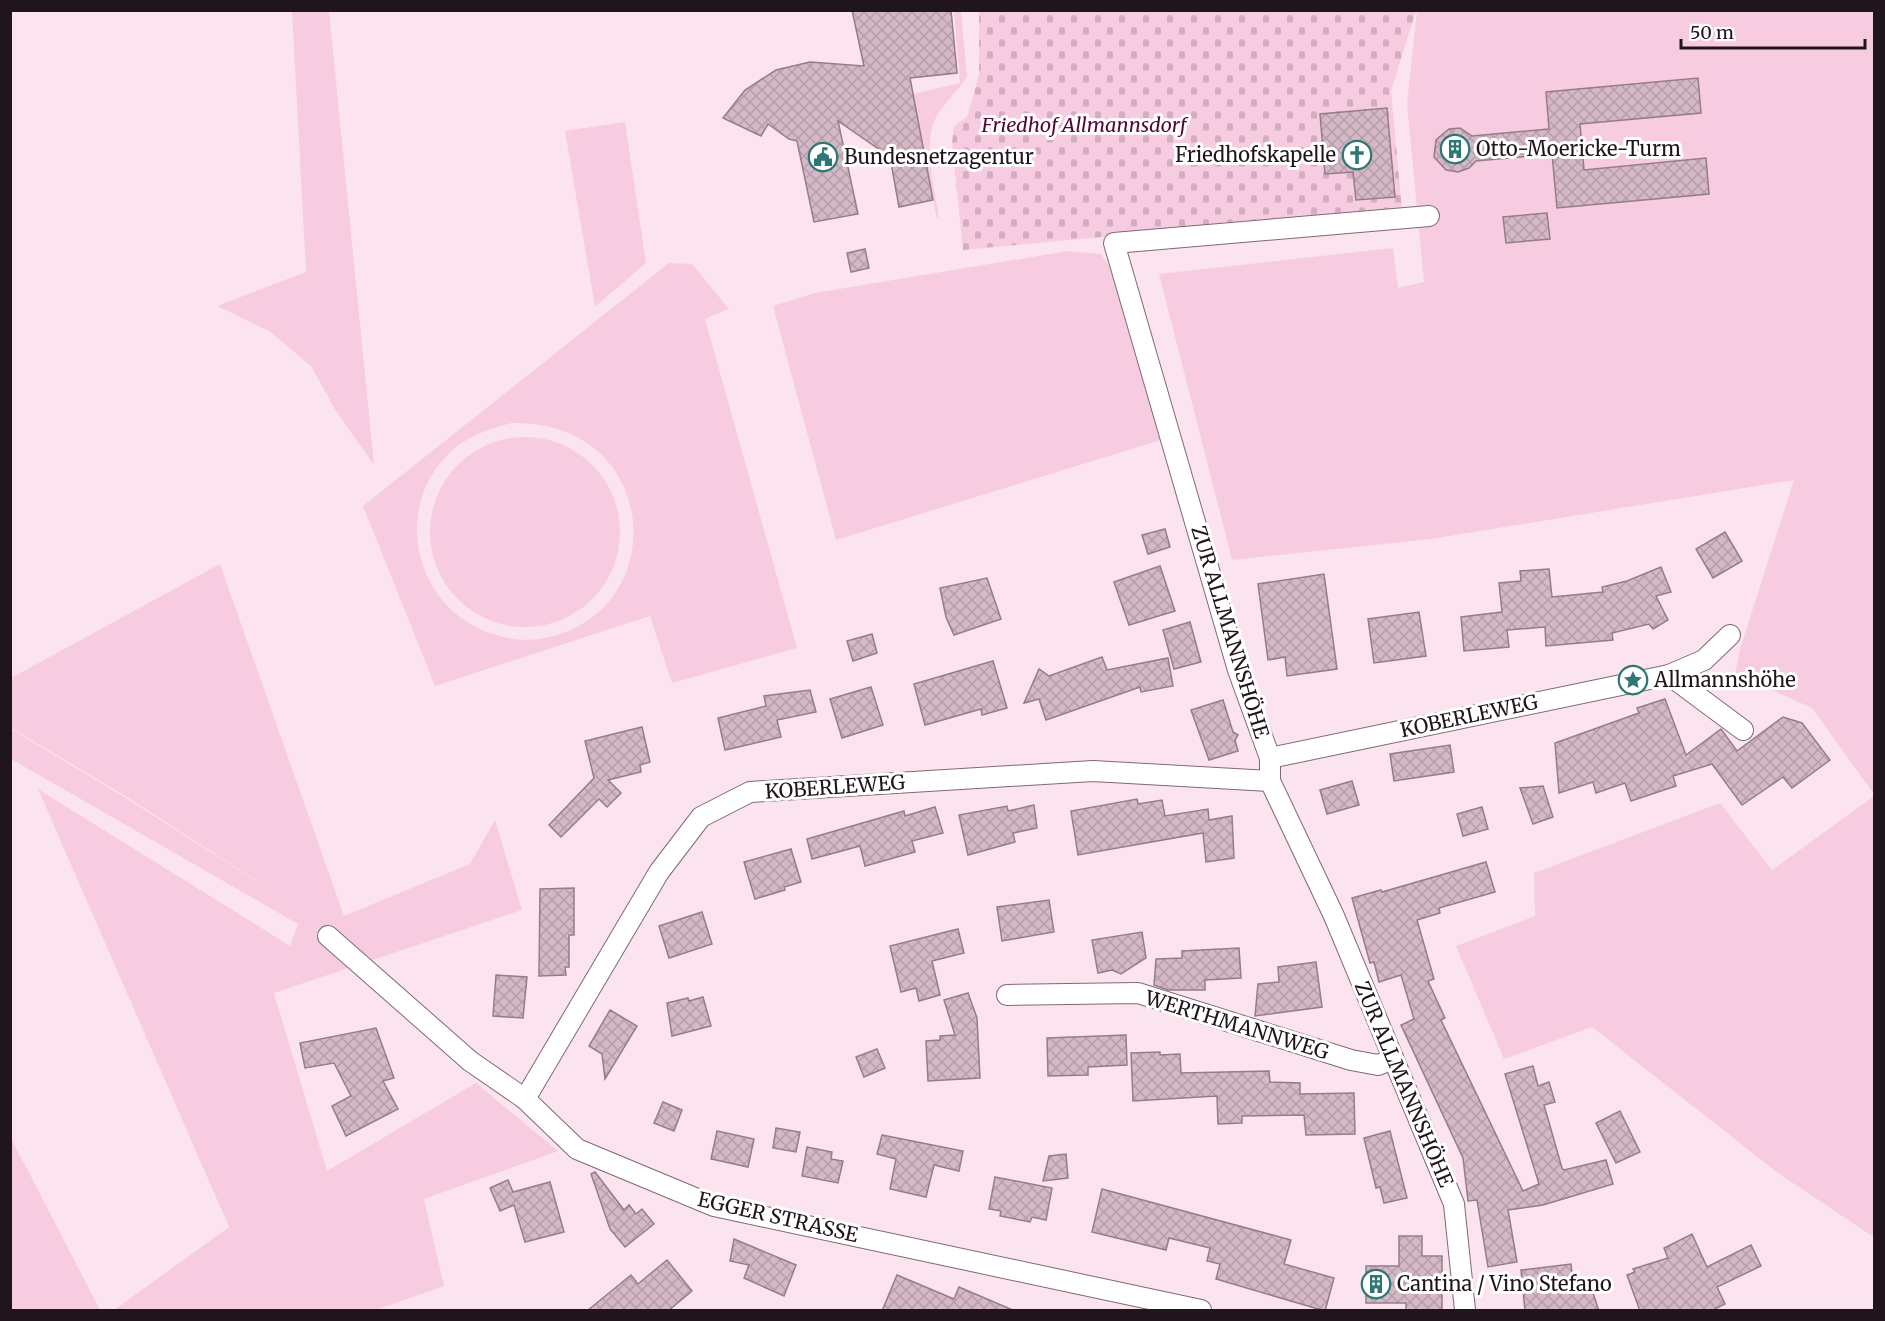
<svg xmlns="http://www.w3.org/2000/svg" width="1885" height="1321" viewBox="0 0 1885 1321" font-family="Merriweather,serif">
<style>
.green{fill:#f7cce1;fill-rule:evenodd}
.cemetery{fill:url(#cemetery-stones)}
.building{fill:url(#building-cross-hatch);stroke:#967c89;stroke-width:1.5}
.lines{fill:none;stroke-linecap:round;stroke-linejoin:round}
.minor-casing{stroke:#816875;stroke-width:22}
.minor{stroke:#fff;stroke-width:20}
.labels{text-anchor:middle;stroke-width:6;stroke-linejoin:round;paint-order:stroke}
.park-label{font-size:20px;font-style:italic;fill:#520838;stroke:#fff}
.poi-label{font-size:20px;fill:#1f151a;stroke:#fff;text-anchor:start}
.street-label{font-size:20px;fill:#1f151a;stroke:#fff}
</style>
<defs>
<pattern id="cemetery-stones" width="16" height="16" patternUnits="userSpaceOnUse" patternTransform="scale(1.5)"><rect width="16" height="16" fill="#f7cce1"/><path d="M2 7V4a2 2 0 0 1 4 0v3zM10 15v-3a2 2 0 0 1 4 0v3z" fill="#d3aec0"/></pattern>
<pattern id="building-cross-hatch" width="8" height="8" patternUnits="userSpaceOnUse" patternTransform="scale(1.5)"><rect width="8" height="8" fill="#d4b8c6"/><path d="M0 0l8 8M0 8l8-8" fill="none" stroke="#b69daa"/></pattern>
</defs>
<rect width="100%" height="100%" fill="#fbe4ef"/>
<!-- green -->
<g class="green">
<polygon points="292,11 329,11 374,465 336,411 311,366 269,331 217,306 306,272"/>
<path d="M954 11H961L967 76C959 91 944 102 936 117 922 147 935 187 939 219H937L913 94 960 83Z"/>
<polygon points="1417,11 1874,11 1874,794 1812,708 1735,674 1740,649 1794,480 1431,539 1232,560 1159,274 1393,248 1398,288 1424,282 1407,104"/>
<polygon points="625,122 646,263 595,307 565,131"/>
<polygon points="1068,251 1101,254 1115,275 1161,440 836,540 773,306 815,293"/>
<path d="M669 263 692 264 729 309 705 319 797 648 672 683 650 616 435 686 363 506ZM512 423C666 421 672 620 539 639 518 642 497 637 478 628 416 598 397 515 441 462 459 440 485 429 512 423Z"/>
<circle cx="525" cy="532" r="95"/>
<polygon points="220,564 344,916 470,864 495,820 522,910 274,993 327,1171 476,1083 558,1151 424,1199 444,1286 376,1310 114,1310 229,1227 38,789 290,946 298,924 11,759 11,729 126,798 320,922 127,797 11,728 11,678"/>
<polygon points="1874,796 1874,1233 1872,1236 1778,1173 1592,1027 1504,1059 1456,946 1535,916 1534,873 1720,803 1772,870"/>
<polygon points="10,1138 11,1138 100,1310 11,1310"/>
</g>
<!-- cemetery -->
<polygon class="cemetery" points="979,11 1416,11 1391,91 1402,209 963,250 952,143 954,126 967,117 979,75"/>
<!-- building -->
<g class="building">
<polygon points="852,10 951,10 957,73 910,78 933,200 899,207 890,157 838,121 858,214 814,222 797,141 789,139 768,124 761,136 723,118 745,90 776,70 810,62 864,66"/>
<polygon points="1698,78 1701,113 1580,124 1584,170 1706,158 1709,194 1557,208 1552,154 1476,161 1469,168 1458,172 1446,170 1434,157 1436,140 1449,129 1460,128 1472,136 1549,129 1546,92"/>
<polygon points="1387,108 1395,197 1356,200 1353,172 1325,174 1320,114"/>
<polygon points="1547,213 1550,239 1506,243 1503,217"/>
<polygon points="865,249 869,268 851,272 847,253"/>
<polygon points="1165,529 1170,547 1148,554 1142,535"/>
<polygon points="1725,532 1742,561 1713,578 1696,549"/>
<polygon points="1160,566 1175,611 1129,625 1114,582"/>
<polygon points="1661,567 1671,592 1656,596 1668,620 1653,629 1649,624 1612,633 1613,640 1546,646 1545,627 1507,630 1509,647 1464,651 1461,617 1502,612 1499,583 1521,581 1520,571 1549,569 1552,597 1603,592 1602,587 1627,581"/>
<polygon points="1324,574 1337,669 1287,676 1285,657 1268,660 1258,584"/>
<polygon points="987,578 1001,619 954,635 946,617 940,588"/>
<polygon points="1419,612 1426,656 1374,663 1368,619"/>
<polygon points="1190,622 1201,662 1174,669 1163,630"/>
<polygon points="872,634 877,653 853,661 847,641"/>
<polygon points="1102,657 1107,670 1168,658 1173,686 1141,692 1140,687 1046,720 1039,699 1024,703 1039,669 1049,676"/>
<polygon points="993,661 1007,708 982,715 981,709 925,725 914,684"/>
<polygon points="871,687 883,725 842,738 830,699"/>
<polygon points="810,690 816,712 777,720 781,737 725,750 718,718 766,706 764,696"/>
<polygon points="1665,699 1686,755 1721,729 1737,751 1783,717 1802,723 1830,760 1792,788 1783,777 1742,805 1712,764 1673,776 1676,786 1631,801 1625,783 1596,793 1593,782 1559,793 1555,743 1639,713 1637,708"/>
<polygon points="1223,700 1233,732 1238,735 1235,740 1238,751 1209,760 1191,710"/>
<polygon points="642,727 650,762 640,765 641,772 608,780 621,793 607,807 599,799 561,837 549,825 594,778 585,741"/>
<polygon points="1450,745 1454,772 1394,781 1390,754"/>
<polygon points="1352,781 1359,805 1327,814 1320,790"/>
<polygon points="1543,786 1553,817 1533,824 1520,788"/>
<polygon points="1137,799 1138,804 1162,800 1165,816 1208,809 1209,820 1232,816 1234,858 1206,862 1203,833 1078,855 1071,811"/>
<polygon points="1034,805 1037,828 1013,833 1015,842 968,855 959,815 1007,806 1008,811"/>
<polygon points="935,807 943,833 912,841 915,852 865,866 860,846 812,859 807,839 904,811 905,816"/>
<polygon points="1482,807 1488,829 1463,836 1457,814"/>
<polygon points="791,849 801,882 784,887 785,890 755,899 744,862"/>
<polygon points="1486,862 1495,892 1439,908 1440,913 1417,920 1434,979 1428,981 1445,1018 1441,1020 1523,1191 1539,1184 1505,1074 1533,1066 1538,1086 1549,1082 1555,1102 1544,1105 1562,1168 1564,1170 1606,1160 1613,1184 1543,1205 1508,1210 1517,1262 1488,1267 1477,1200 1468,1201 1463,1158 1401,1025 1414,1019 1401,975 1379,982 1374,962 1370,963 1352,898 1381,890 1382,892"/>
<polygon points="574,888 574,935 569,935 569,967 565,967 566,975 539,976 540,889"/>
<polygon points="1049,900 1054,932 1002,941 997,907"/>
<polygon points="702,912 712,944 669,958 659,926"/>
<polygon points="958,929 964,953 932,961 940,995 919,1001 916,988 901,992 890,946"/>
<polygon points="1142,932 1146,958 1121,974 1112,970 1098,973 1092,940"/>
<polygon points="1239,948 1241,978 1205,980 1205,990 1168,990 1154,985 1156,959 1182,958 1182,951"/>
<polygon points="1316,962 1322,1007 1255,1016 1258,984 1279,982 1278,967"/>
<polygon points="496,975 527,977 523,1018 493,1016"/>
<polygon points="968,993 977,1018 980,1078 928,1081 926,1041 940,1040 940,1036 955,1035 944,1000"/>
<polygon points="703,997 711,1026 672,1036 667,1003 688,998 689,1001"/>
<polygon points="610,1010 637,1026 605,1079 602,1054 589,1046"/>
<polygon points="376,1028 394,1078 383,1081 398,1109 346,1136 332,1106 351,1096 334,1063 305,1068 300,1043"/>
<polygon points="1126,1035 1127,1065 1088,1067 1088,1075 1048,1076 1047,1038"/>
<polygon points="877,1049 885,1068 864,1077 856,1057"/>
<polygon points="1160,1052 1160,1055 1180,1054 1181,1073 1269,1071 1270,1082 1300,1083 1300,1094 1354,1093 1355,1134 1306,1135 1304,1115 1242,1116 1242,1123 1218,1124 1217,1096 1133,1101 1131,1053"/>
<polygon points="663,1102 682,1110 674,1131 654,1123"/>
<polygon points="1620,1111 1640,1152 1616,1163 1596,1123"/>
<polygon points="776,1128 800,1132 796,1152 773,1148"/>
<polygon points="717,1131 754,1139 748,1167 711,1159"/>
<polygon points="1390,1131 1407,1198 1384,1203 1380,1187 1376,1188 1364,1138"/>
<polygon points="882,1135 963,1151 959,1171 934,1165 926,1197 890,1189 896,1159 877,1154"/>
<polygon points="807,1147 832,1152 831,1159 843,1161 838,1183 802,1176"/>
<polygon points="1066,1154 1068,1178 1043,1181 1049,1156"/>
<polygon points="595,1172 624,1210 629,1205 636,1214 642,1209 654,1224 625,1247 610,1229 591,1174"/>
<polygon points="995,1177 1052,1188 1046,1220 1032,1217 1030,1222 1000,1216 1001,1211 989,1209"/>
<polygon points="508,1180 513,1192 550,1182 564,1232 525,1242 514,1205 500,1211 490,1188"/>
<polygon points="1102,1189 1291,1240 1284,1264 1334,1278 1325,1311 1216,1279 1220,1264 1207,1261 1210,1248 1169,1238 1166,1250 1092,1232"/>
<polygon points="1692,1234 1707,1267 1751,1245 1761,1266 1717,1287 1725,1304 1711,1311 1640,1311 1627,1275 1635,1272 1633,1269 1668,1258 1664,1248"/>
<polygon points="1399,1236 1422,1236 1422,1256 1442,1256 1442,1311 1406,1311 1406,1303 1366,1303 1366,1266 1399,1266"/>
<polygon points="734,1239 796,1265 784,1296 744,1278 749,1265 730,1261"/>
<polygon points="667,1260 692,1291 668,1311 587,1311 631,1275 638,1284"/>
<polygon points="1571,1264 1574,1293 1591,1287 1599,1311 1525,1311 1521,1270"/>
<polygon points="897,1275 954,1299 959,1287 1015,1311 882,1311"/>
</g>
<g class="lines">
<!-- minor casing -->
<g class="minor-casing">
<g id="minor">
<polyline points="1429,216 1114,243 1238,670 1270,758 1270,781 1334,916 1454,1204 1465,1310"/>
<polyline points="1669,675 1704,660 1730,635"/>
<polyline points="1270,758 1669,675 1743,730"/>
<polyline points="328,936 470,1061 525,1099 577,1149 714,1206 1201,1310"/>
<polyline points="1007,995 1138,993 1351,1060 1378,1065 1393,1059"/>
<polyline points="525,1099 659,872 701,817 750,792 1093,771 1270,781"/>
</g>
</g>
<!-- minor -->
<use href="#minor" class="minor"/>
</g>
<!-- icons -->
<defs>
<g id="building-ring" transform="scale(1.5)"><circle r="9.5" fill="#fff" stroke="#2e7775" stroke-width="1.5"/><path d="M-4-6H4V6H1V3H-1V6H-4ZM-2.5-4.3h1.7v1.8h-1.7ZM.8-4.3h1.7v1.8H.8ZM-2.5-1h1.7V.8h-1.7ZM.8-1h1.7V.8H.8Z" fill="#2e7775"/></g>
<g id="church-ring" transform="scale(1.5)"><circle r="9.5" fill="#fff" stroke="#2e7775" stroke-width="1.5"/><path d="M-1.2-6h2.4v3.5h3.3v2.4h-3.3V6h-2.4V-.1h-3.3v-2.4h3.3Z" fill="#2e7775"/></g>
<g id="civic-ring" transform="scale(1.5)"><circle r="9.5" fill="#fff" stroke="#2e7775" stroke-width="1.5"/><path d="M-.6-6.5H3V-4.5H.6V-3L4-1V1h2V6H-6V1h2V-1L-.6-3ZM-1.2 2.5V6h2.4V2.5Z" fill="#2e7775"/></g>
<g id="sight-ring" transform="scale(1.5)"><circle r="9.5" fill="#fff" stroke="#2e7775" stroke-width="1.5"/><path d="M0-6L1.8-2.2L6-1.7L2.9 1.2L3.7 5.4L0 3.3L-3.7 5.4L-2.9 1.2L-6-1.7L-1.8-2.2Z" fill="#2e7775"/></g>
</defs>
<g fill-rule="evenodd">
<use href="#building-ring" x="1455" y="149"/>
<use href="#church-ring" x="1357" y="155"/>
<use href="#civic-ring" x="823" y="157"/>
<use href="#sight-ring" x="1633" y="680"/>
<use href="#building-ring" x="1376" y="1284"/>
</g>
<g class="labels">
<!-- park labels -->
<g class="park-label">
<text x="1084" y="132">Friedhof Allmannsdorf</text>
</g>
<!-- poi labels -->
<g class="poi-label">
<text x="1476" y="156">Otto-Moericke-Turm</text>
<text x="1336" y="162" text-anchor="end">Friedhofskapelle</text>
<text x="844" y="164">Bundesnetzagentur</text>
<text x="1654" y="687">Allmannshöhe</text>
<text x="1397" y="1291">Cantina / Vino Stefano</text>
</g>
<!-- street labels -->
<g class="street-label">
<text transform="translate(1230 632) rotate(73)" y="7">ZUR ALLMANNSHÖHE</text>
<text transform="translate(1469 716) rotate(-12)" y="7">KOBERLEWEG</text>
<text transform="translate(835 787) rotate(-4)" y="7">KOBERLEWEG</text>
<text transform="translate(1237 1025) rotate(17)" y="7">WERTHMANNWEG</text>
<text transform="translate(1404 1084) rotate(67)" y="7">ZUR ALLMANNSHÖHE</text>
<text transform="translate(778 1217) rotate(13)" y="7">EGGER STRASSE</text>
</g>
</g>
<!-- border -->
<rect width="1885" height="1321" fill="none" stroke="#1f151a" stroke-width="24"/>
<!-- scale -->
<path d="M1681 39v9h184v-9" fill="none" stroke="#1f151a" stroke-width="3"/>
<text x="1690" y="39" font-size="18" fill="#1f151a" stroke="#ffffff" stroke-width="4.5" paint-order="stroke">50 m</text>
</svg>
